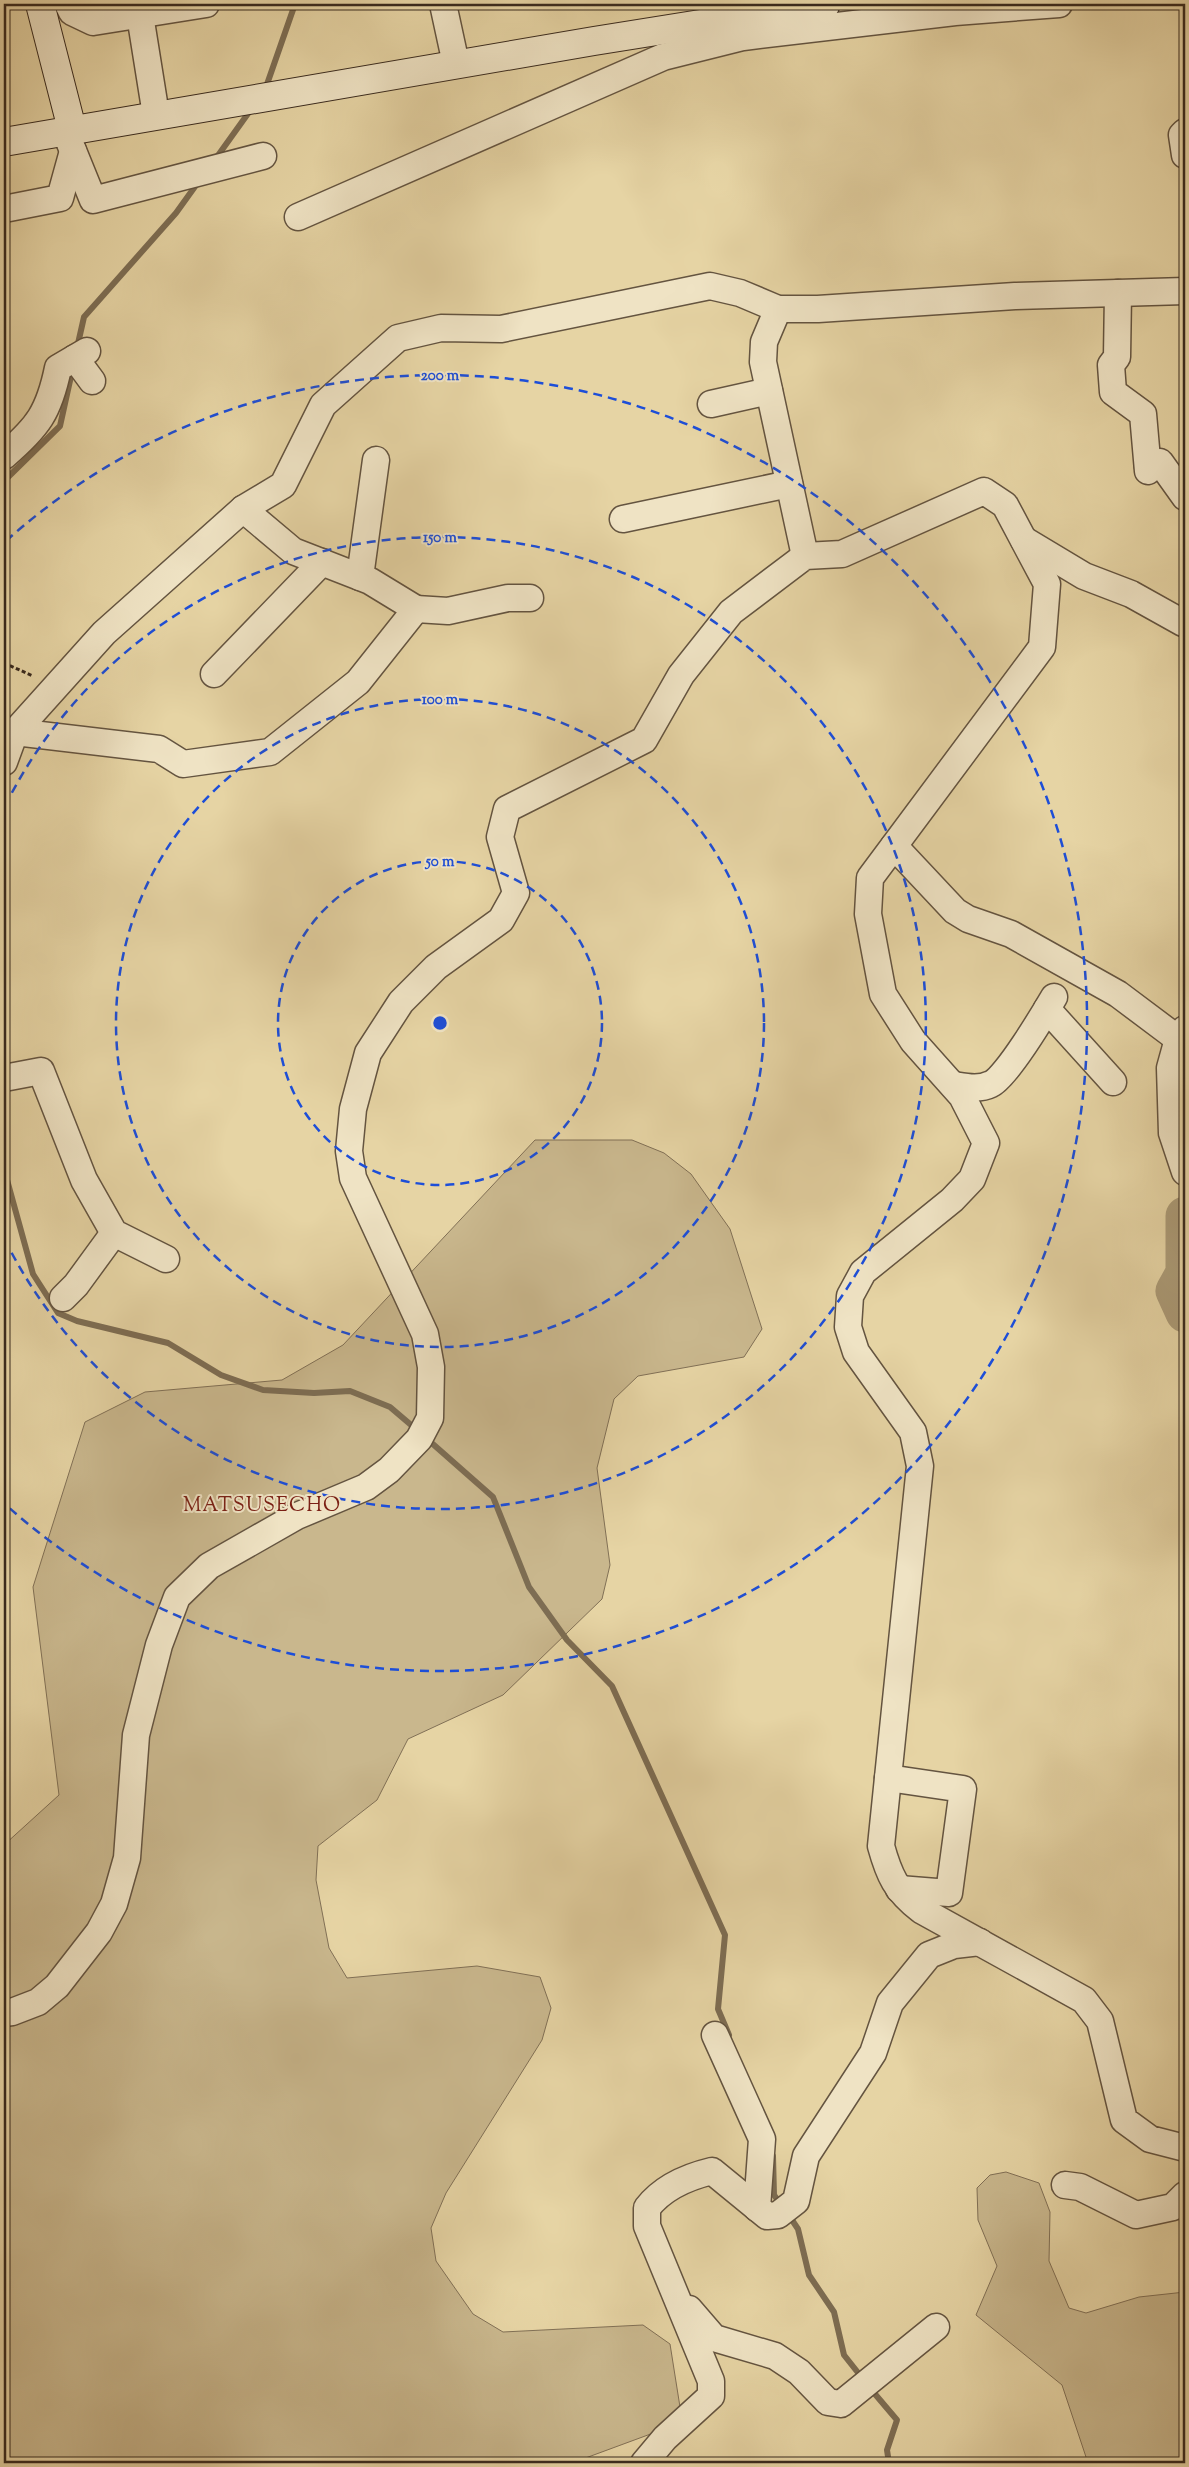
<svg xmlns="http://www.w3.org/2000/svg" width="1189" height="2467" viewBox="0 0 1189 2467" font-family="'Sorts Mill Goudy',serif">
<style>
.green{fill:#c9b78d;stroke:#817056}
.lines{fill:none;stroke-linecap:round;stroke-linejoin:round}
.stream{stroke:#7d6d53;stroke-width:6}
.river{stroke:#ab9a76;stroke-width:39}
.street-casing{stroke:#645440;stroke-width:29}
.secondary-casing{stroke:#392a1e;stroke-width:30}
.path{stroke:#392a1e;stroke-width:3;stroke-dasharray:4 2.5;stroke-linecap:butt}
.street{stroke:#efe3c4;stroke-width:26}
.secondary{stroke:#efe3c4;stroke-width:28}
.ring{fill:none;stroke:#1d4ed8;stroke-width:2.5;stroke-dasharray:9 6}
.labels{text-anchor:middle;stroke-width:4;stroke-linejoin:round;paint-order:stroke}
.quarter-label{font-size:20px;letter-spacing:1px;fill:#7a1f14;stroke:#efe3c4}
.centre{fill:#1d4ed8;stroke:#efe3c4;stroke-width:2.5}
.ring-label{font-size:15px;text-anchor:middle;font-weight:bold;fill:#1d4ed8;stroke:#efe3c4;stroke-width:4;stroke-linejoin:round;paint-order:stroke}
</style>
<rect width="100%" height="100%" fill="#e6d4a4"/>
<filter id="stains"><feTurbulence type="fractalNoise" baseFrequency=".004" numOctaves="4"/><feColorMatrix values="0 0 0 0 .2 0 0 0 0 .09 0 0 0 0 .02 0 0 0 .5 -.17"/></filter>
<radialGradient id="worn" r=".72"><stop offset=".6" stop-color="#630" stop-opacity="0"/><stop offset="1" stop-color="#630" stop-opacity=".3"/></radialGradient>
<!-- green -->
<g class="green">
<polygon points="535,1140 632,1140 664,1153 691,1174 730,1229 762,1329 744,1357 638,1376 614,1399 597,1468 610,1565 602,1599 503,1695 408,1739 377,1800 318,1846 316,1880 329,1948 347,1978 477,1966 540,1977 551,2008 542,2040 446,2193 431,2228 436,2261 473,2314 503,2332 643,2325 670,2344 680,2407 656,2432 572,2463 4,2463 4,1845 59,1795 33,1587 85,1422 145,1392 282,1380 343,1345"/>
<polygon points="1006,2172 1039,2183 1050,2212 1049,2261 1069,2308 1086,2313 1139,2297 1185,2292 1185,2463 1088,2463 1062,2385 976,2315 997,2266 978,2220 977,2188 990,2175"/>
</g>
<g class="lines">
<!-- stream -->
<g class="stream">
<polyline points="265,90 295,4"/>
<polyline points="214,161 252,108"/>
<polyline points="77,348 84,317 176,213 199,181"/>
<polyline points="4,481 60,426 73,367"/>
<polyline points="4,1169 33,1274 58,1313 77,1321 168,1343 221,1375 263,1390 314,1393 350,1391 390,1407 417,1430"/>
<polyline points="426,1438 493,1497 529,1587 567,1640 612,1686 725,1935 718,2009 729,2035"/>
<polyline points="773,2156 774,2195 782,2206"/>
<polyline points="788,2214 798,2229 809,2275 834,2312 844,2355 863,2379"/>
<polyline points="869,2387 897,2420 887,2450 889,2463"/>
</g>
<!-- river -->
<polyline class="river" points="1185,1216 1185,1273 1175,1291 1185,1313"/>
<!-- street casing -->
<g class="street-casing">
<g id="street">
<polyline points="68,4 72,12 93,22 206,4"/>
<polyline points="443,4 456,64"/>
<polyline points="140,15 156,115"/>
<polyline points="65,131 93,200 263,156"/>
<polyline points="1185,132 1182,135 1185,155"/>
<polyline points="4,209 60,198 73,151"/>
<polyline points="298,217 663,57 743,37 955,12 1059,4"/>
<polyline points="1118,293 1117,357 1111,365 1113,392 1143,414 1148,471"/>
<polyline points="778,309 764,342 763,362 805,556"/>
<polyline points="75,358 92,381"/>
<polyline points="711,404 769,391"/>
<path d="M4 456C38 427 49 412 58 368L87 351"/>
<polyline points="1148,466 1160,462 1185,497"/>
<polyline points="623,519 789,484"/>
<polyline points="1024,540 1084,576 1131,594 1183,623"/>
<polyline points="360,577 376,460"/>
<polyline points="416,609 448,611 508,598 530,598"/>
<polyline points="214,674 322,562"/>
<polyline points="15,732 159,749 183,764 270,752 358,682 416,609 370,581 293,551 243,509"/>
<polyline points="4,762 15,732 104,633 243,509 283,485 323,405 398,338 441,328 501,329 710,286 740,293 778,309 818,309 1015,296 1185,291"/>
<polyline points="894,846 955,911 968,919 1011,934 1118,994 1178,1039"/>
<polyline points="1047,1009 1113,1082"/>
<polyline points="1185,1029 1178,1039 1170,1068 1172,1133 1185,1172"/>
<polyline points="4,1078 41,1071 84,1180 114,1233 166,1259"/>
<path d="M953 1085C966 1087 979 1090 991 1084 1006 1078 1044 1014 1054 997"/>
<polyline points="63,1298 76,1285 114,1233"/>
<polyline points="888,1778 963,1789 949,1893 899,1889"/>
<path d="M4 2013 12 2012 38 2002 57 1986 99 1932 114 1904 127 1858 136 1735 159 1645 177 1597 209 1566 297 1516 366 1487 389 1470 419 1439 430 1418 431 1367 425 1334 353 1178 349 1151 353 1109 368 1053 401 1002 436 967 501 920 516 893 500 837 507 809 644 740 681 675 731 612 805 556 842 554 984 491 1005 505 1047 584 1042 647 870 878 868 914 883 994 913 1041 962 1096 986 1143 972 1179 952 1200 863 1272 850 1296 848 1327 856 1352 913 1432 920 1466 881 1846C889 1875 896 1891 921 1910L1084 2000 1100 2021 1124 2120 1150 2139 1185 2148"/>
<polyline points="715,2035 762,2139 757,2208"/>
<polyline points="1065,2185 1080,2187 1136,2215 1173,2207 1185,2195"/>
<polyline points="689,2309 714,2338 775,2356 799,2372 828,2402 841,2404 936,2327"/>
<path d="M644 2463 665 2438 711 2396V2381L647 2226V2208C663 2187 687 2177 712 2171L767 2216 778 2215 796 2201 806 2156 873 2053 890 2003 929 1955 954 1945 980 1942"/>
</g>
</g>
<!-- secondary casing -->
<g class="secondary-casing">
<g id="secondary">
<polyline points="40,4 72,129"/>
<polyline points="4,142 594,41 826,4"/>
</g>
</g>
<!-- path -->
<polyline class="path" points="4,663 33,676"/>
<!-- street -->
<use href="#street" class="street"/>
<!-- secondary -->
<use href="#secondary" class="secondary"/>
</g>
<!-- distance rings -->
<g class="ring">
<circle cx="440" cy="1023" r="162"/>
<circle cx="440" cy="1023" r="324"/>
<path d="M5 806A486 486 0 1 1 5 1240"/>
<path d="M6 541A648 648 0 1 1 6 1505"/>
</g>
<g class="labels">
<!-- quarter labels -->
<g class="quarter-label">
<text x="262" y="1511">MATSUSECHO</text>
</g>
</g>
<circle cx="440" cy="1023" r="8" class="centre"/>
<g class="ring-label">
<text x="440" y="380">200 m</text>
<text x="440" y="542">150 m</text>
<text x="440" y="704">100 m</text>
<text x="440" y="866">50 m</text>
</g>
<!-- margin -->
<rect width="1189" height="2467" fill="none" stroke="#e6d4a4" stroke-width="20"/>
<rect x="5" y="5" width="1179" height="2457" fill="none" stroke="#392a1e" stroke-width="2.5"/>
<rect x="10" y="10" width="1169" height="2447" fill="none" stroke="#392a1e"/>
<rect width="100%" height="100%" filter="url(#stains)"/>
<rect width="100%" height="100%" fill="url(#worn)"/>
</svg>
